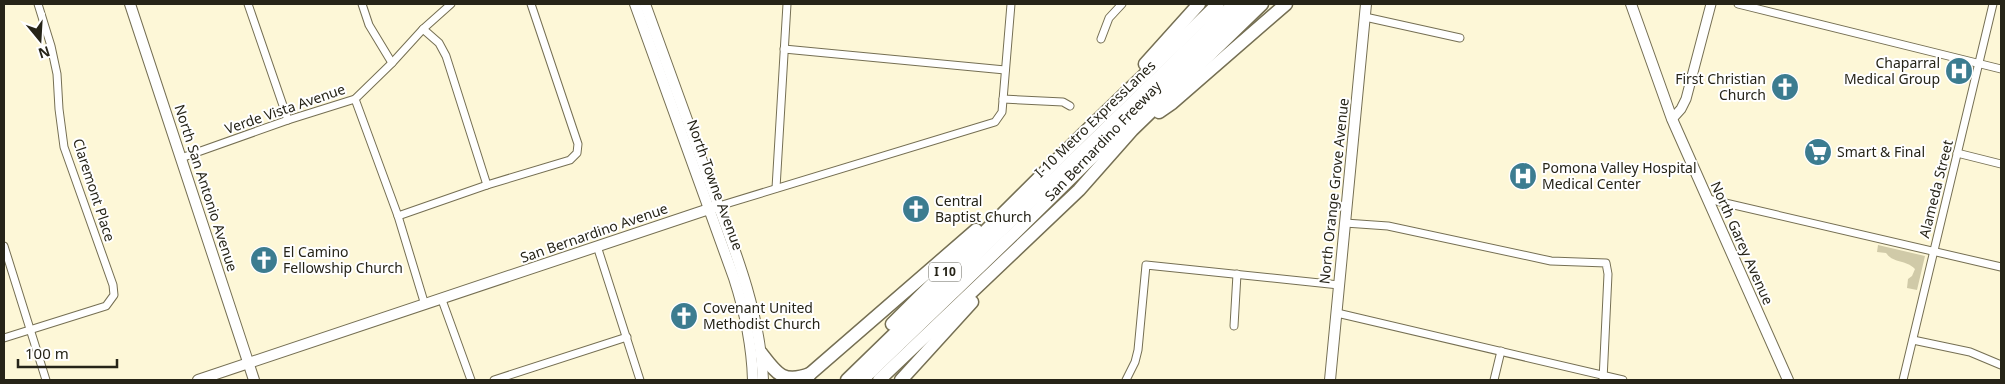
<svg xmlns="http://www.w3.org/2000/svg" width="2005" height="384" viewBox="0 0 2005 384" font-family="'Noto Sans',sans-serif">
<style>
.green{fill:#d0caa8}
.lines{fill:none;stroke-linecap:round;stroke-linejoin:round}
.minor-casing{stroke:#756f53;stroke-width:9}
.tertiary-casing{stroke:#756f53;stroke-width:11}
.secondary-casing{stroke:#756f53;stroke-width:12}
.primary-casing{stroke:#756f53;stroke-width:12}
.motorway-casing{stroke:#756f53;stroke-width:15}
.minor{stroke:#fff;stroke-width:7}
.tertiary{stroke:#fff;stroke-width:9}
.secondary{stroke:#fff;stroke-width:10}
.primary{stroke:#fff;stroke-width:10}
.motorway{stroke:#fff;stroke-width:12}
.labels{text-anchor:middle;stroke-width:4;stroke-linejoin:round;paint-order:stroke}
.shield{fill:#fff;stroke:#67665d;stroke-width:1}
.shield-label{font-size:12px;font-weight:bold;fill:#262418}
.poi-label{font-size:14px;fill:#262418;stroke:#fff;text-anchor:start}
.street-label{font-size:14px;fill:#262418;stroke:#fff}
</style>
<rect width="100%" height="100%" fill="#fdf7d7"/>
<!-- green -->
<path class="green" d="M1878 245 1925 256 1917 290 1907 288 1908 279 1912 276 1915 269C1905 259 1894 264 1886 253L1877 252Z"/>
<g class="lines">
<!-- minor casing -->
<g class="minor-casing">
<g id="minor">
<polyline points="248,4 288,120"/>
<polyline points="362,4 369,25 392,63"/>
<polyline points="1738,4 2001,69"/>
<polyline points="1365,17 1460,38"/>
<polyline points="423,29 439,43 446,56 487,185"/>
<polyline points="1101,39 1109,18 1122,4"/>
<polyline points="784,49 1005,70"/>
<polyline points="355,99 398,216 425,305"/>
<polyline points="1003,99 1063,102 1070,106"/>
<polyline points="1957,153 2001,164"/>
<polyline points="181,158 288,120 355,99 392,63 423,29 451,4"/>
<polyline points="776,188 787,4"/>
<polyline points="1708,199 2001,267"/>
<polyline points="719,206 995,122 1002,112 1011,4"/>
<polyline points="398,216 487,185 570,160 577,153 578,144 531,4"/>
<polyline points="1345,223 1388,226 1551,261 1606,263 1608,274 1603,380"/>
<polyline points="4,246 46,380"/>
<polyline points="597,246 640,380"/>
<polyline points="442,300 471,380"/>
<polyline points="1337,313 1623,380"/>
<polyline points="1234,326 1237,274"/>
<polyline points="4,338 106,306 114,295 113,285 64,147 59,109 57,74 51,46 38,4"/>
<polyline points="1913,340 1970,352 2001,365"/>
<polyline points="494,380 627,337"/>
<polyline points="1126,380 1135,362 1138,350 1146,265 1339,285"/>
<polyline points="1494,380 1501,351"/>
<polyline points="1903,380 1993,4"/>
</g>
</g>
<!-- tertiary casing -->
<g class="tertiary-casing">
<polyline id="tertiary" points="1672,119 1681,109 1686,99 1711,4"/>
</g>
<!-- secondary casing -->
<g class="secondary-casing">
<g id="secondary">
<polyline points="130,4 254,380"/>
<polyline points="198,380 718,206"/>
<polyline points="1330,380 1366,4"/>
</g>
</g>
<!-- primary casing -->
<g class="primary-casing">
<g id="primary">
<path d="M635 4 734 278C745 312 752 345 753 380"/>
<path d="M645 4C667 65 689 125 711 186 735 250 760 312 763 380"/>
<polyline points="1631,4 1672,119 1788,380"/>
</g>
</g>
<!-- motorway casing -->
<g class="motorway-casing">
<g id="motorway">
<polyline points="1145,64 1199,4"/>
<polyline points="1159,112 1172,103 1286,4"/>
<polyline points="892,324 1082,135 1218,4"/>
<path d="M761 353C777 374 783 384 810 374"/>
<polyline points="803,380 976,230"/>
<polyline points="847,380 1234,4"/>
<polyline points="862,380 1017,231 1248,4"/>
<polyline points="879,380 1079,190 1132,130 1262,4"/>
<polyline points="901,380 972,302"/>
</g>
</g>
<!-- minor -->
<use href="#minor" class="minor"/>
<!-- tertiary -->
<use href="#tertiary" class="tertiary"/>
<!-- secondary -->
<use href="#secondary" class="secondary"/>
<!-- primary -->
<use href="#primary" class="primary"/>
<!-- motorway -->
<use href="#motorway" class="motorway"/>
</g>
<!-- icons -->
<defs>
<g id="hospital-disc" transform="scale(1.4375)"><circle r="9.5" fill="#3c7c90" stroke="#fff"/><path d="M-5-5h3v3.5h4V-5h3V5h-3V1.5h-4V5h-3Z" fill="#fff"/></g>
<g id="church-disc" transform="scale(1.4375)"><circle r="9.5" fill="#3c7c90" stroke="#fff"/><path d="M-1.2-6h2.4v3.5h3.3v2.4h-3.3V6h-2.4V-.1h-3.3v-2.4h3.3Z" fill="#fff"/></g>
<g id="supermarket-disc" transform="scale(1.4375)"><circle r="9.5" fill="#3c7c90" stroke="#fff"/><path d="M-6-5.5h2.5l.6 2H6L4.5 2H-2.5L-4.4-4H-6ZM-1.5 3.2a1.3 1.3 0 1 0 .1 0ZM3 3.2a1.3 1.3 0 1 0 .1 0Z" fill="#fff"/></g>
</defs>
<g fill-rule="evenodd">
<use href="#hospital-disc" x="1959" y="71"/>
<use href="#church-disc" x="1785" y="87"/>
<use href="#supermarket-disc" x="1818" y="152"/>
<use href="#hospital-disc" x="1523" y="176"/>
<use href="#church-disc" x="916" y="209"/>
<use href="#church-disc" x="264" y="260"/>
<use href="#church-disc" x="684" y="316"/>
</g>
<g class="labels">
<!-- shield labels -->
<rect class="shield" x="929" y="262.5" width="32" height="19" rx="4"/>
<g class="shield-label">
<text x="945" y="276">I 10</text>
</g>
<!-- poi labels -->
<g class="poi-label">
<text x="1940" y="68" text-anchor="end">Chaparral<tspan x="1940" dy="16">Medical Group</tspan></text>
<text x="1766" y="84" text-anchor="end">First Christian<tspan x="1766" dy="16">Church</tspan></text>
<text x="1837" y="157">Smart &amp; Final</text>
<text x="1542" y="173">Pomona Valley Hospital<tspan x="1542" dy="16">Medical Center</tspan></text>
<text x="935" y="206">Central<tspan x="935" dy="16">Baptist Church</tspan></text>
<text x="283" y="257">El Camino<tspan x="283" dy="16">Fellowship Church</tspan></text>
<text x="703" y="313">Covenant United<tspan x="703" dy="16">Methodist Church</tspan></text>
</g>
<!-- street labels -->
<g class="street-label">
<text transform="translate(285 109) rotate(-19)" y="5">Verde Vista Avenue</text>
<text transform="translate(1095 119) rotate(-44)" y="5">I-10 Metro ExpressLanes</text>
<text transform="translate(1103 141) rotate(-46)" y="5">San Bernardino Freeway</text>
<text transform="translate(715 185) rotate(70)" y="5">North Towne Avenue</text>
<text transform="translate(206 188) rotate(72)" y="5">North San Antonio Avenue</text>
<text transform="translate(1936 189) rotate(-76)" y="5">Alameda Street</text>
<text transform="translate(94 190) rotate(72)" y="5">Claremont Place</text>
<text transform="translate(1334 191) rotate(-84)" y="5">North Orange Grove Avenue</text>
<text transform="translate(594 233) rotate(-19)" y="5">San Bernardino Avenue</text>
<text transform="translate(1742 243) rotate(66)" y="5">North Garey Avenue</text>
</g>
</g>
<!-- border -->
<rect width="2005" height="384" fill="none" stroke="#262418" stroke-width="10"/>
<!-- north arrow -->
<g transform="translate(40 40) rotate(162)" stroke="#ffffff" stroke-width="4" paint-order="stroke">
<path d="M0-4L9 19L0 12L-9 19Z" fill="#262418"/>
<text y="-8" font-size="14" font-weight="bold" text-anchor="middle" fill="#262418">N</text>
</g>
<!-- scale -->
<path d="M18 359v8h99v-8" fill="none" stroke="#262418" stroke-width="2.5"/>
<text x="25" y="359" font-size="15" fill="#262418" stroke="#ffffff" stroke-width="4" paint-order="stroke">100 m</text>
</svg>
